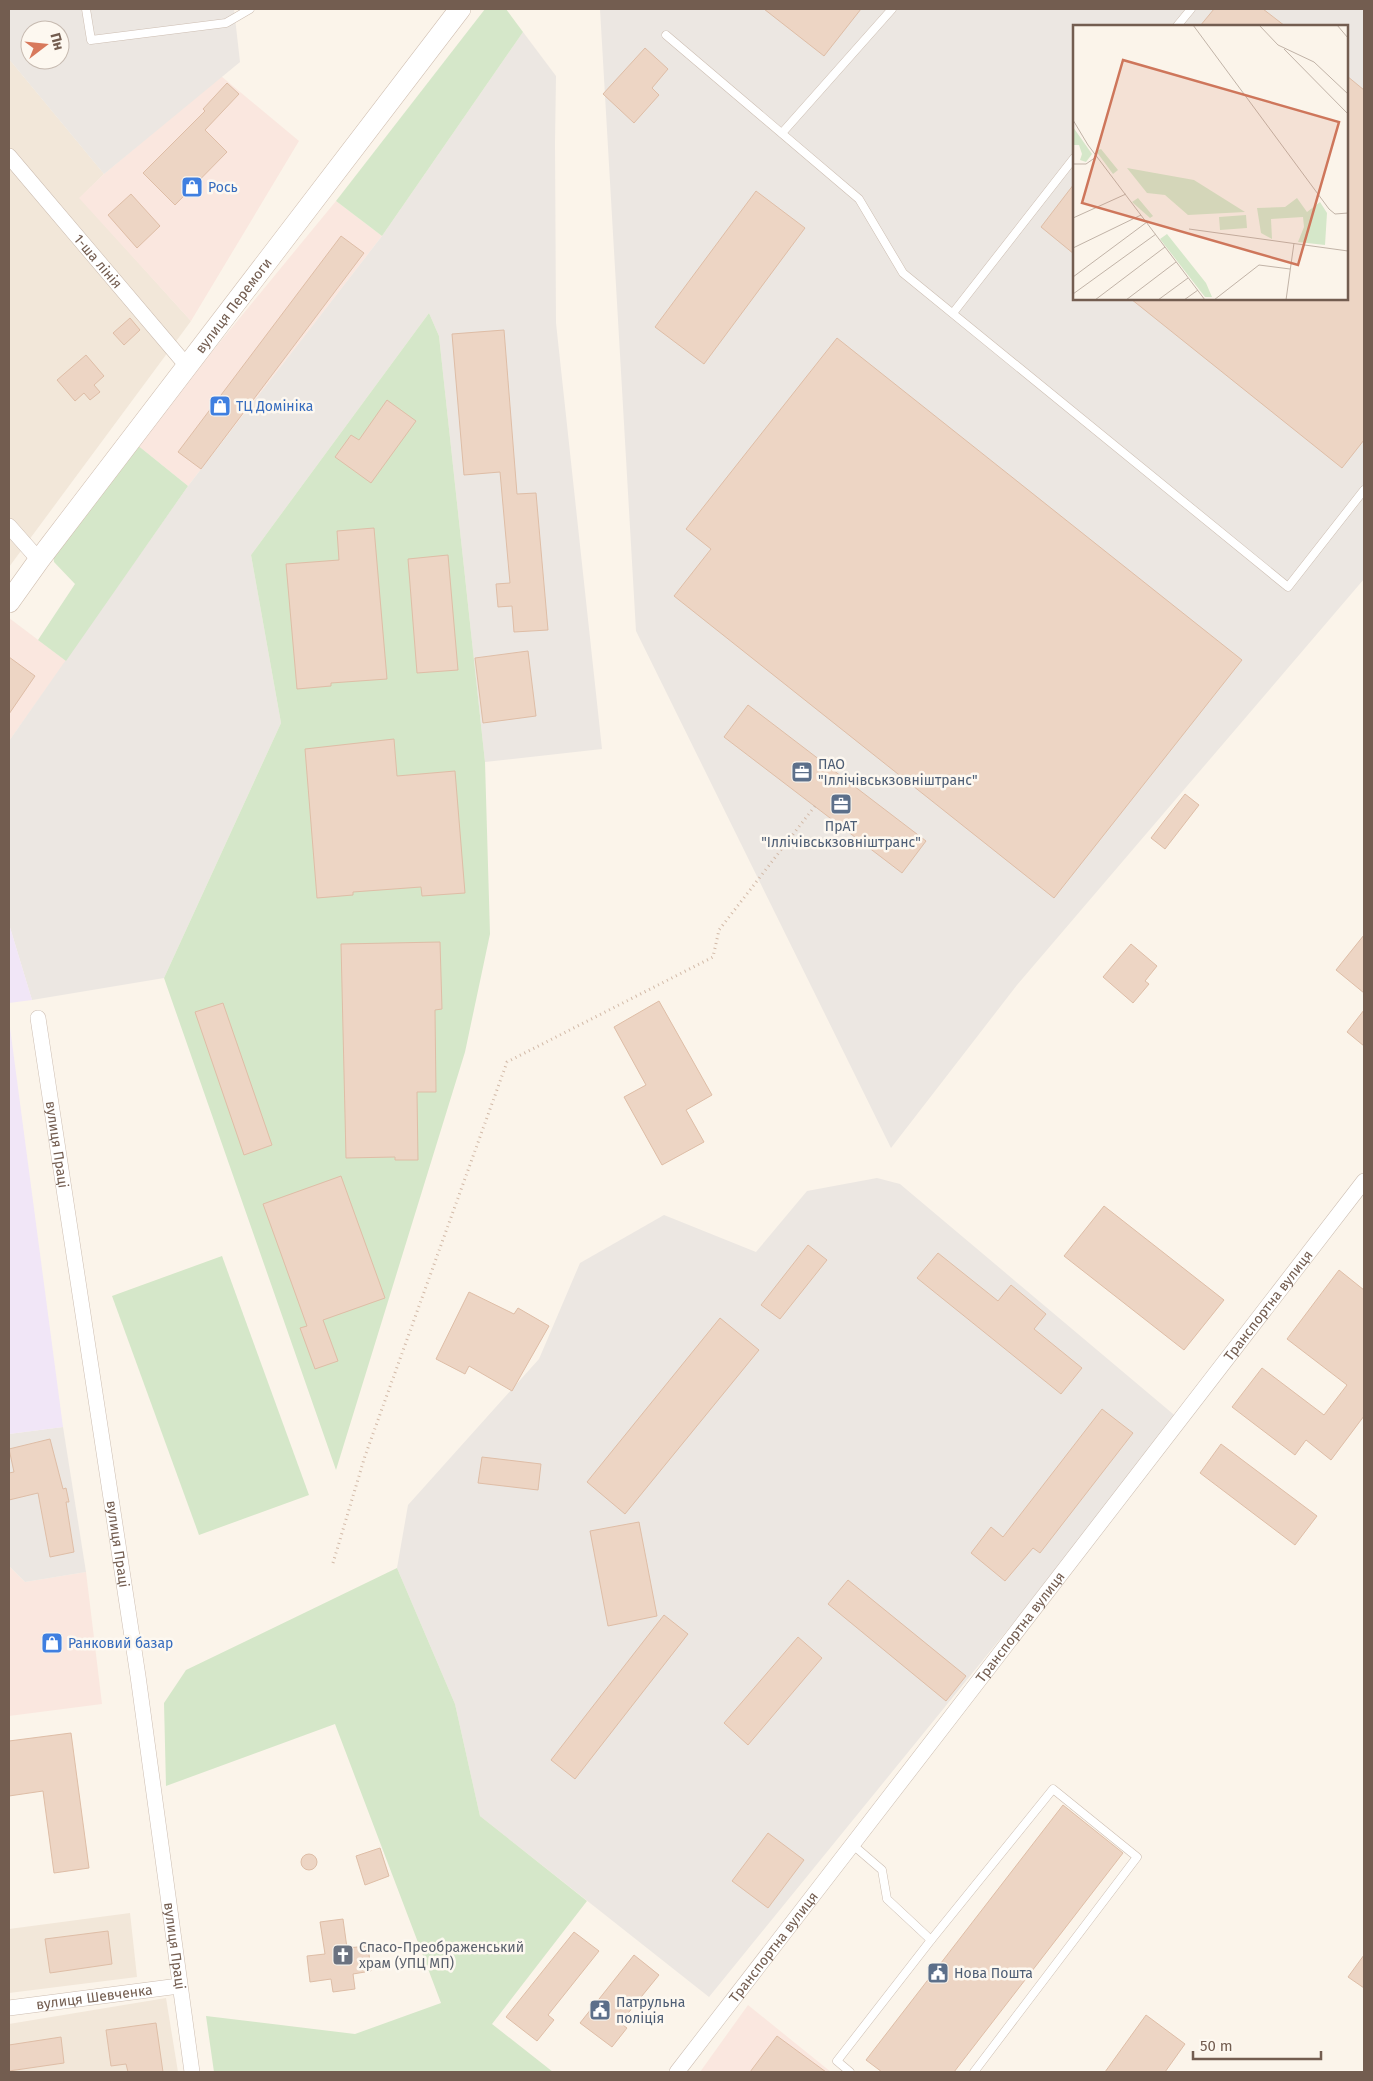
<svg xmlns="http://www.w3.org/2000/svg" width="1373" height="2081" viewBox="0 0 1373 2081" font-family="'Fira Sans',sans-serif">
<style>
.residential{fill:#f2e7d9}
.commercial{fill:#fae7df}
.industrial{fill:#ece7e2;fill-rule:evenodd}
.education{fill:#f1e6f7}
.green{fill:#d5e7c9}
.building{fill:#edd5c4;stroke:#debda6}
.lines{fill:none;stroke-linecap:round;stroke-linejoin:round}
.lane-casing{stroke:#ccbdb1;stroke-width:9}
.street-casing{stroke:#ccbdb1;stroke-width:16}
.secondary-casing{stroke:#d0bfb1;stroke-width:22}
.path{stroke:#d2b9a7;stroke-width:3;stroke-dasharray:1 4;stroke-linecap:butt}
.lane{stroke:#fff;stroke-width:8}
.street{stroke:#fff;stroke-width:15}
.secondary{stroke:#fff;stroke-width:21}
.labels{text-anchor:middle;stroke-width:5;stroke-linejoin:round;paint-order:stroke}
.shop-label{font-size:14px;fill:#366cbe;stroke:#fdf8f0;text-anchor:start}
.street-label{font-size:14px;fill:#735d50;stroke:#fdf8f0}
.service-label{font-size:14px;fill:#4e5e75;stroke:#fdf8f0;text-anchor:start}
.worship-label{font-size:14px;fill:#5b616d;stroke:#fdf8f0;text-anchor:start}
.inset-road{fill:none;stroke:#c1b3a7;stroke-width:1}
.view{fill:#ce765b;fill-opacity:0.15;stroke:#ce765b;stroke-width:2.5}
.inset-edge{fill:none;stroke:#735d50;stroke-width:2.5}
</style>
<rect width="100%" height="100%" fill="#fbf4ea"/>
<!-- residential -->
<g class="residential">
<polygon points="9,59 104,174 80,198 191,321 9,567"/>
<polygon points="130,1913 137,1977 9,1993 9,1929"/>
<polygon points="166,1998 178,2072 9,2072 9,2024"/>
</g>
<!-- commercial -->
<g class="commercial">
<polygon points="221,76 299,141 191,321 79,198 104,174"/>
<polygon points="336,201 382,236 188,486 136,444"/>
<polygon points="9,618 66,661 9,741"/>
<polygon points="9,1566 25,1582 86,1572 102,1704 9,1716"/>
<polygon points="748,2005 831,2072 700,2072"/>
</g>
<!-- industrial -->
<g class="industrial">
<path d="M9 9H234L240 62 104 174 9 59ZM30 30H60V60H30Z"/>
<path d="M600 9H1364V579L1017 985 891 1148 636 631ZM1074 26H1347V299H1074Z"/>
<polygon points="523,32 556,76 555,143 556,323 602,749 485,762 439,336 429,313 251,555 281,723 164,978 32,1000 9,924 9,741 188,486 382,236"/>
<polygon points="877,1178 900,1184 1179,1419 709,1997 480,1816 455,1704 397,1568 408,1505 539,1359 580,1263 664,1215 756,1252 807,1191"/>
<polygon points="63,1427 86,1572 25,1582 9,1566 9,1434"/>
</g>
<!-- education -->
<g class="education">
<polygon points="9,924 32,1000 9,1003"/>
<polygon points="9,1020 63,1427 9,1434"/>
</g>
<!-- green -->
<g class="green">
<polygon points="485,9 506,9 523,32 382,236 336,201"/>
<polygon points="429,313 439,336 485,762 490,934 465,1052 336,1470 164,978 281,723 251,555"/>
<polygon points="136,444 188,486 66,661 38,640 75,584 54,562 53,554"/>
<polygon points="222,1256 309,1495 199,1535 112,1296"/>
<polygon points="397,1568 455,1704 480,1816 587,1901 492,2024 553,2072 214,2072 206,2016 355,2034 441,2003 335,1724 166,1786 164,1703 186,1670"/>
</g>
<!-- building -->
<g class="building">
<polygon points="764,9 861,9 824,56"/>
<polygon points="1214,9 1263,9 1285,26 1200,26"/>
<polygon points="645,48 668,69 652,88 659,95 634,123 603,94"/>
<polygon points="1347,76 1364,90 1364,440 1342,468 1131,299 1347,299"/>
<polygon points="227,83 239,94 205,130 227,152 175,205 143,173 205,111 203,109"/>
<polygon points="1074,184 1074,254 1041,227"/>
<polygon points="756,191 805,228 704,364 655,327"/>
<polygon points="131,194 160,226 137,248 108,215"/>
<polygon points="341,236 364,253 201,469 178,452"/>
<polygon points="130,318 140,330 124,345 113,333"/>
<polygon points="504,330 517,494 536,493 548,630 514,632 512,606 498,607 496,584 510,583 500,472 464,475 452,334"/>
<polygon points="837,338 1242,660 1054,898 674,596 711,549 686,529"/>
<polygon points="86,355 104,376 94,385 100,392 90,400 84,393 75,401 57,380"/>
<polygon points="387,400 416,421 371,483 335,457 351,435 359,440"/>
<polygon points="374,528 387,679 331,683 331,686 297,689 286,564 339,560 337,531"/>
<polygon points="448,555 458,670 417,673 408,559"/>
<polygon points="528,651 536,716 483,723 475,658"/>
<polygon points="9,657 35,676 9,714"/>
<polygon points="748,705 926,841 902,873 724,737"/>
<polygon points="394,739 397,776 455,771 465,893 422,896 421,887 353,892 353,895 317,898 305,749"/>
<polygon points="1185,794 1199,805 1165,849 1151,838"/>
<polygon points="1364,935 1364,993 1336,970"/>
<polygon points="440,942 442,1009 435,1010 436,1092 417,1092 418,1160 395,1160 395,1157 346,1158 341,944"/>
<polygon points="1131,944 1157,966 1145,981 1149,984 1133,1003 1103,977"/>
<polygon points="659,1001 712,1095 686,1110 704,1142 662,1165 624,1097 646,1085 614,1027"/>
<polygon points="223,1003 272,1145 244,1155 195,1012"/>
<polygon points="1364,1010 1364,1046 1347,1032"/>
<polygon points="341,1176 385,1298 323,1320 338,1361 315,1369 300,1328 307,1326 263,1204"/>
<polygon points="1104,1206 1224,1300 1184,1350 1064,1256"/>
<polygon points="808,1245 827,1260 780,1319 761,1305"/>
<polygon points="938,1253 998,1301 1011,1285 1046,1314 1034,1329 1082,1368 1061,1394 917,1278"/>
<polygon points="1339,1270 1364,1290 1364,1416 1331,1460 1306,1440 1295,1455 1232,1407 1262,1368 1324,1415 1347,1385 1287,1339"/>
<polygon points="469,1292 514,1314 518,1308 549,1326 512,1391 469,1366 465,1374 436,1359"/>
<polygon points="720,1318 759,1350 625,1514 587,1482"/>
<polygon points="1102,1409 1133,1433 1040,1553 1033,1548 1005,1581 971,1553 991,1527 1003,1537"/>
<polygon points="50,1439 63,1489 66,1488 69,1502 66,1502 74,1552 50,1557 38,1493 9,1500 9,1473 14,1472 9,1449"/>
<polygon points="1221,1444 1317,1516 1295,1545 1200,1473"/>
<polygon points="482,1457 541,1464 538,1490 478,1483"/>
<polygon points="639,1522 657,1616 608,1626 590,1531"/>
<polygon points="848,1580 966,1676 946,1701 828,1604"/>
<polygon points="664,1615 688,1634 575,1779 551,1760"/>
<polygon points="798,1637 822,1658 748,1745 724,1723"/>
<polygon points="71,1733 89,1868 54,1873 43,1791 9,1796 9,1741"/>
<polygon points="1063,1805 1123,1853 954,2072 882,2072 866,2060"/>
<polygon points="768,1833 804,1860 768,1908 732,1881"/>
<polygon points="380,1848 389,1876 365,1885 356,1856"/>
<circle cx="309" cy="1862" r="8"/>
<polygon points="343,1919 347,1948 368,1946 371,1971 353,1974 355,1989 333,1992 331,1979 310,1982 307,1956 325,1954 320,1922"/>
<polygon points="108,1931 112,1964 50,1973 45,1939"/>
<polygon points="574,1932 599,1951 548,2015 554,2020 537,2041 506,2017"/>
<polygon points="634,1955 659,1975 620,2023 627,2028 612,2047 580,2023"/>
<polygon points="1364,1955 1364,1988 1348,1977"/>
<polygon points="1146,2015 1185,2044 1165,2072 1105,2072"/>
<polygon points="156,2023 163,2072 128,2072 126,2064 111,2066 106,2030"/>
<polygon points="777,2036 826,2072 750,2072"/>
<polygon points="61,2037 64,2063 9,2071 9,2045"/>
</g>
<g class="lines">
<!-- lane casing -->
<g class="lane-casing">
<g id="lane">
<polyline points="86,9 91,40 226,23 250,9"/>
<polyline points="1177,26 1191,9"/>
<polyline points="666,35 859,199 903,273 1288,587 1364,490"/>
<polyline points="782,133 892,9"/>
<polyline points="953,313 1074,158"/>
<polyline points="853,1845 882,1870 887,1899 931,1940"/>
<polyline points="850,2072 837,2061 931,1940 1053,1789 1137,1857 974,2072"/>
</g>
</g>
<!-- street casing -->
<g class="street-casing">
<g id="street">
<path id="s1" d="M9 156 187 366"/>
<polyline points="9,526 39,560"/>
<path id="s2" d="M38 1018 138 1676 192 2072"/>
<path id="s3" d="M9 2008 179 1986"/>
<path id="s4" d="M677 2072 1364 1181"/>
</g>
</g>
<!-- secondary casing -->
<g class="secondary-casing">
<g id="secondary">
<path id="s5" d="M9 602 39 560 460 9"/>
</g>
</g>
<!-- path -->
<polyline class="path" points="333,1563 365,1456 507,1062 713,957 719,930 815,806"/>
<!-- lane -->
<use href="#lane" class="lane"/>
<!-- street -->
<use href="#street" class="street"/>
<!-- secondary -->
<use href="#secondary" class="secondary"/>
</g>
<!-- icons -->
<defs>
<g id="shop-square" transform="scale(1.125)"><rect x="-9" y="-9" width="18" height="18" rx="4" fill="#3f7fe0" stroke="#fdf8f0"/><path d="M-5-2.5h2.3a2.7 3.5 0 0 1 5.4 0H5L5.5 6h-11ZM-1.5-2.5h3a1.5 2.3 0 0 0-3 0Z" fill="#fff"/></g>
<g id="office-square" transform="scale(1.125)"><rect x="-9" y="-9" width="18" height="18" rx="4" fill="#5c6f8a" stroke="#fdf8f0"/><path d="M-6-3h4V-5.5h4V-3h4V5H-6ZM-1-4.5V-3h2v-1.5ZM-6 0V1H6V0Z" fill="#fff"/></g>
<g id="church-square" transform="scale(1.125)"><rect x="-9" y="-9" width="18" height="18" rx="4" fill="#6b7280" stroke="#fdf8f0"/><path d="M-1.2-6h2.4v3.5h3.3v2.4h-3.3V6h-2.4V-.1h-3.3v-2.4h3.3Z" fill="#fff"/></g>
<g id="civic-square" transform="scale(1.125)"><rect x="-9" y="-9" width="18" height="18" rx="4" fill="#5c6f8a" stroke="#fdf8f0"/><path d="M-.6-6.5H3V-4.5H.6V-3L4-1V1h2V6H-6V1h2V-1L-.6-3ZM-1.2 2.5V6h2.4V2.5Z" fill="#fff"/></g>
</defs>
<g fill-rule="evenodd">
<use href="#shop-square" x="192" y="187"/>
<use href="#shop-square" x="220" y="406"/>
<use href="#office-square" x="802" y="772"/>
<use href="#office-square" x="841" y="804"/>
<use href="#shop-square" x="52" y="1643"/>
<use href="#church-square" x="343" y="1955"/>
<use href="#civic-square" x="938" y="1973"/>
<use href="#civic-square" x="600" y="2010"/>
</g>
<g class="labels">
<!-- shop labels -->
<g class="shop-label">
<text x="208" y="192">Рось</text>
<text x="236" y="411">ТЦ Домініка</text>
<text x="68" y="1648">Ранковий базар</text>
</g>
<!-- street labels -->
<g class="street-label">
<text dy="5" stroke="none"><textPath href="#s1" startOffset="138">1-ша лінія</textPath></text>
<text dy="5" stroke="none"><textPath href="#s5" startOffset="372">вулиця Перемоги</textPath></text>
<text dy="5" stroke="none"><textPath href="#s2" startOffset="128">вулиця Праці</textPath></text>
<text dy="5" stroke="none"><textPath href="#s4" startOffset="968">Транспортна вулиця</textPath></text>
<text dy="5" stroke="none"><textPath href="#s2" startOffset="532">вулиця Праці</textPath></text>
<text dy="5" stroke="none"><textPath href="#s4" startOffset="562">Транспортна вулиця</textPath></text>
<text dy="5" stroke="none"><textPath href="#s2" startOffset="938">вулиця Праці</textPath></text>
<text dy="5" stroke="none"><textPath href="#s4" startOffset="158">Транспортна вулиця</textPath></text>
<text dy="5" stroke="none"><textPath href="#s3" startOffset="86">вулиця Шевченка</textPath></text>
</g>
<!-- service labels -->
<g class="service-label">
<text x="818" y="769">ПАО<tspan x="818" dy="16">"Іллічівськзовніштранс"</tspan></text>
<text x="841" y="831" text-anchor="middle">ПрАТ<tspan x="841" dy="16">"Іллічівськзовніштранс"</tspan></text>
<text x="954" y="1978">Нова Пошта</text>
<text x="616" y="2007">Патрульна<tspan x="616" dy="16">поліція</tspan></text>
</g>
<!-- worship labels -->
<g class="worship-label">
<text x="359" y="1952">Спасо-Преображенський<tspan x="359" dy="16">храм (УПЦ МП)</tspan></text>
</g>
</g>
<!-- overview -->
<g transform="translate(1073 25)">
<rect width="275" height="275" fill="#fbf4ea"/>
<path d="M0 102 19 129 13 137 7 135 9 129 6 120H0ZM28 124 45 145 40 149 23 126ZM54 143 121 155 172 187 115 190 92 170 74 168ZM65 173 80 191 77 193 59 177ZM224 173 234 187 247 177 254 188 252 220 225 217 231 202 230 192 198 194 199 214 188 208 184 183 212 182ZM173 190 174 203 147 205 146 192ZM94 209 133 258 139 272H132L87 214Z" fill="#d5e7c9"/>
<path class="inset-road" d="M120 0 256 184 262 189 275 188M186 0 205 20 241 37 275 69M264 0 275 13M211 24 275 89M0 95 15 120 132 275M0 139H13L23 132M0 193 53 169M116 204 275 226M0 223 68 190M0 252 74 197M0 269 83 209M22 275 92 222M53 275 103 237M85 275 115 253M111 275 125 265M141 275 186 240 217 244M213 275 221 218"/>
<path class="view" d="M50 35 266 97 225 240 9 178Z"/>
<rect width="275" height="275" class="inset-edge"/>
</g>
<!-- border -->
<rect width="1373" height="2081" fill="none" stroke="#735d50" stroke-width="20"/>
<!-- north arrow -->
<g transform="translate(45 45) rotate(74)"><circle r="24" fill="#fdf8f0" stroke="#c6bab0"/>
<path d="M0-4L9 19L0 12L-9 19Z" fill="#d8795c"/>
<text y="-8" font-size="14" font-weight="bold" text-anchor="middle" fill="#735d50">Пн</text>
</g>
<!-- scale -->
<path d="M1193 2051v8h128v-8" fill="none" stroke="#735d50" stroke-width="2.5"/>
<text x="1200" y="2051" font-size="15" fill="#735d50" stroke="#fdf8f0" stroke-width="4" paint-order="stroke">50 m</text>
</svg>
